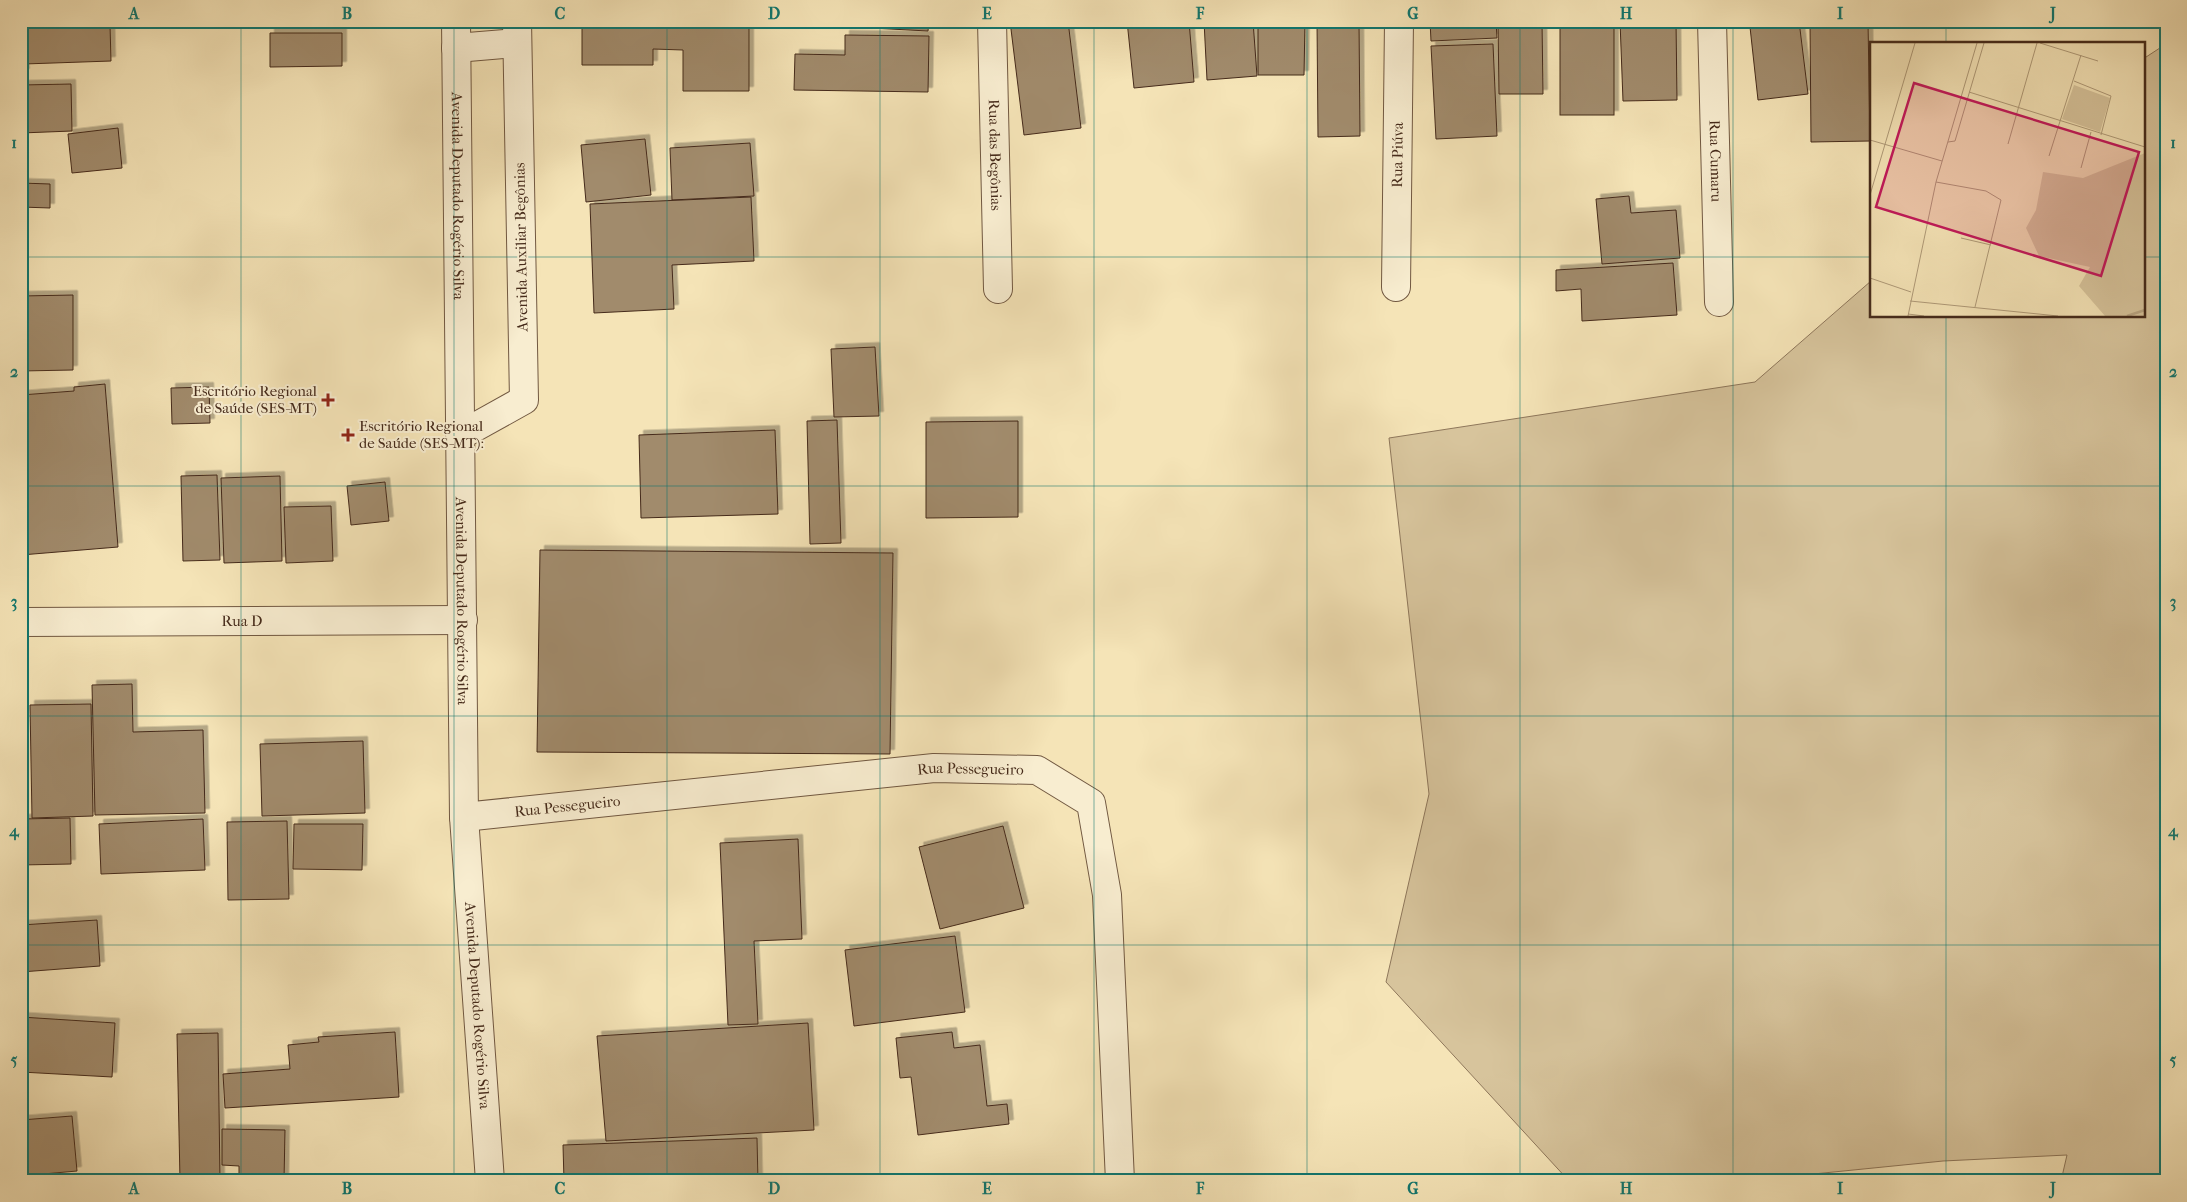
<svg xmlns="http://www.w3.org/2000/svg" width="2187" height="1202" viewBox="0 0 2187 1202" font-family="'IM FELL French Canon',serif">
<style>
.green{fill:#d7c49c;stroke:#8e775b}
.building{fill:#a18b6c;stroke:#452a1a;filter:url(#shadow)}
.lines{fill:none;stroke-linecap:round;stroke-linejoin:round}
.minor-casing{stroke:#715841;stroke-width:30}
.tertiary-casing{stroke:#715841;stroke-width:30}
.minor{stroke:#f8edd0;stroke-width:28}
.tertiary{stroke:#f8edd0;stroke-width:28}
.grid{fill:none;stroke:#0f766e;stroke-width:1;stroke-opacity:0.55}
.poi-dot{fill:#8f2418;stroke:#f8edd0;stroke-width:2}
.labels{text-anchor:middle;stroke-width:4;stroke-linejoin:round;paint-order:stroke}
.street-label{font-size:15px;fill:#452a1a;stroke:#f8edd0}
.poi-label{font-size:15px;fill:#452a1a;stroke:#f8edd0;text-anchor:end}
.inset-river{fill:none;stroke:#b9a582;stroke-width:2.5}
.inset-road{fill:none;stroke:#af9a78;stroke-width:1}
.view{fill:#c2185b;fill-opacity:0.15;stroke:#c2185b;stroke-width:2.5}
.inset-edge{fill:none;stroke:#452a1a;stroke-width:2.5}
.neatline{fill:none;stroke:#0f766e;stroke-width:2}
.grid-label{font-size:16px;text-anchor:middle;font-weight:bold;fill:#0f766e}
</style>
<defs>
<filter id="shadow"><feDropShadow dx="4.5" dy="-4.5" stdDeviation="0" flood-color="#0004"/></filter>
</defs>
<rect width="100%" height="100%" fill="#f5e4b7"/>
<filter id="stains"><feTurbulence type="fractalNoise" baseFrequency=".004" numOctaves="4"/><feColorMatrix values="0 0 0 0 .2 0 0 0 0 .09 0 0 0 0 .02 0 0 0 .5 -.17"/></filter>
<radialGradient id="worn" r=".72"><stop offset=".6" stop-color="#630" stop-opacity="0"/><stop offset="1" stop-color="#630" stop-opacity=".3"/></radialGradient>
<!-- green -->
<polygon class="green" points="2166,44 2166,1181 2061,1181 2067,1155 1943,1161 1744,1181 1569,1181 1386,982 1429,794 1389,438 1755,382 1871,281 1871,316 2143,316 2143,59"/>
<!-- building -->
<g class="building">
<polygon points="21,21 216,21 216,22 110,25 111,61 24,64 25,73 21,73"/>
<polygon points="582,21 749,21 749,91 683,91 683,50 653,49 653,65 582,65"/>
<polygon points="852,21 929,21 928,31 852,27"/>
<polygon points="1010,21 1068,21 1081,128 1024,135"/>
<polygon points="1127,21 1189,21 1194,82 1134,88"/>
<polygon points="1204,21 1253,21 1257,76 1207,80"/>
<polygon points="1258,21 1305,21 1304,75 1258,75"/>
<polygon points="1317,21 1359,21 1360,136 1318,137"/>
<polygon points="1430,21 1496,21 1497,38 1431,41"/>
<polygon points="1498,21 1542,21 1543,94 1499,94"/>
<rect x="1560" y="21" width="54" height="94"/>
<polygon points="1620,21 1676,21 1677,100 1623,101"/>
<polygon points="1799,21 1808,94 1758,100 1750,27"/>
<polygon points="1810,21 1868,21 1870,141 1811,142"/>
<polygon points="270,33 342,33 342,66 270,67"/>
<polygon points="845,35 929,36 928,92 794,90 795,54 845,55"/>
<polygon points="1493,44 1497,136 1436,139 1431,46"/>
<polygon points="71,84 72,131 21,133 21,85"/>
<polygon points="118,128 122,168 72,173 68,134"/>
<polygon points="645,139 651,195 586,202 581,145"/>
<polygon points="750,143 754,196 672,200 670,148"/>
<polygon points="21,183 50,184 50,208 21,207"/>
<polygon points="1629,196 1631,213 1676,210 1680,258 1602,264 1596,199"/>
<polygon points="751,197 754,261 672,265 674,309 594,313 590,204"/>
<polygon points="1673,263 1677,315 1582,321 1581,289 1556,291 1556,270"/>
<polygon points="73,295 73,370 21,371 21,296"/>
<polygon points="875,347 879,416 834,417 831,349"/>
<polygon points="105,384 118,547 21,555 21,395 74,391 74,387"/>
<polygon points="209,387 210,423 172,424 171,388"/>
<polygon points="837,420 841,543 810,544 807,421"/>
<polygon points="1018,421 1018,517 926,518 926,422"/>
<polygon points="775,430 778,514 641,518 639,435"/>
<polygon points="217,475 220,560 183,561 181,476"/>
<polygon points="280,476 282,561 224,563 221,478"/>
<polygon points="385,482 389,521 351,525 347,486"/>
<polygon points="331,506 333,561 286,563 284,507"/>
<polygon points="540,550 893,553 890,754 537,752"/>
<polygon points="132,684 133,732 203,730 205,813 95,815 92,685"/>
<polygon points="91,704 93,816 32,818 30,705"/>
<polygon points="363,741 365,813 262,816 260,744"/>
<polygon points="70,818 71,864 21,865 21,819"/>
<polygon points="203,819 205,870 101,874 99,824"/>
<polygon points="287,821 289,899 228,900 227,822"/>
<polygon points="294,824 363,824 362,870 293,869"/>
<polygon points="1003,826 1024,908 940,929 919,847"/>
<polygon points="798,839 802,939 754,941 758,1024 728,1025 720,843"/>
<polygon points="97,920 100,966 21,972 21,925"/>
<polygon points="955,936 965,1012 854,1026 845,950"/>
<polygon points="21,1017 115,1023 112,1077 21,1072"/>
<polygon points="808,1023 814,1130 606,1141 597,1036"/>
<polygon points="395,1032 399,1097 225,1108 223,1074 290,1069 288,1045 319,1042 318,1037"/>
<polygon points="952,1032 954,1048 980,1045 987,1106 1007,1104 1009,1124 918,1135 911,1077 900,1078 896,1038"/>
<polygon points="218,1033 220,1181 180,1181 177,1034"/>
<polygon points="72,1116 77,1171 21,1176 21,1120"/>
<polygon points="222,1129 285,1130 284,1181 239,1181 239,1166 222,1165"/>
<polygon points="757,1138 758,1181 564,1181 563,1145"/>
</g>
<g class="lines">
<!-- minor casing -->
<g class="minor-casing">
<g id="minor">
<path id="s1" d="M992 21 998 289"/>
<path id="s2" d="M1712 21 1719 302"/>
<polyline points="456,48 517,43"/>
<path id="s3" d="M1396 287 1399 21"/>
<polyline points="461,435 524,400 517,21"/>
<path id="s4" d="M464 817 934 768 1037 770 1091 803 1107 895 1120 1181"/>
</g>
</g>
<!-- tertiary casing -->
<g class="tertiary-casing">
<g id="tertiary">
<path id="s5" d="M456 21 464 817 490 1181"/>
<path id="s6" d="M21 622 463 620"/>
</g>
</g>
<!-- minor -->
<use href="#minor" class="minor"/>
<!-- tertiary -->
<use href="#tertiary" class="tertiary"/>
</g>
<!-- grid -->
<path class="grid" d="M241 21V1181M454 21V1181M667 21V1181M880 21V1181M1094 21V1181M1307 21V1181M1520 21V1181M1733 21V1181M1946 21V44M21 257H1871M2143 257H2166M1946 316V1181M21 486H2166M21 716H2166M21 945H2166"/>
<!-- markers -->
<g class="poi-dot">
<path d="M325.5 392.5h5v5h5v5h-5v5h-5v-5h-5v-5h5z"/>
<path d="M345.5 427.5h5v5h5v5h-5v5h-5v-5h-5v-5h5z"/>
</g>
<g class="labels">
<!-- street labels -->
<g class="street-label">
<text dy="5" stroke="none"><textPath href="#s3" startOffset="132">Rua Piúva</textPath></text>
<text dy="5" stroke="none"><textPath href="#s1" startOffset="134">Rua das Begônias</textPath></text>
<text dy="5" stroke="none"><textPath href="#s2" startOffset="140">Rua Cumaru</textPath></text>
<text dy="5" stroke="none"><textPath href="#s5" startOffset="175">Avenida Deputado Rogério Silva</textPath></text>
<text transform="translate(521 247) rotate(-91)" y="5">Avenida Auxiliar Begônias</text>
<text dy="5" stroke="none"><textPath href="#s5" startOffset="580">Avenida Deputado Rogério Silva</textPath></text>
<text dy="5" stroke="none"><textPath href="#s6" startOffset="221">Rua D</textPath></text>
<text dy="5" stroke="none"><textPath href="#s4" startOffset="509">Rua Pessegueiro</textPath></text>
<text dy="5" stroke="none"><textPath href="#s4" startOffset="104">Rua Pessegueiro</textPath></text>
<text dy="5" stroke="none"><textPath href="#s5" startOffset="985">Avenida Deputado Rogério Silva</textPath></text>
</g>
<!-- poi labels -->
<g class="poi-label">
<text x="317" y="396">Escritório Regional<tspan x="317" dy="17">de Saúde (SES-MT)</tspan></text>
<text x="359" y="431" text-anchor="start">Escritório Regional<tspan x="359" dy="17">de Saúde (SES-MT):</tspan></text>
</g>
</g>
<!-- overview -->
<g transform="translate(1870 42)">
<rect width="275" height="275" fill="#f5e4b7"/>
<path d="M204 43 240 56 230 90 192 77ZM275 111V274H235L209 244 220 225 169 214 156 186 166 168 173 130 213 136Z" fill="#d7c49c"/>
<path class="inset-river" d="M257 274 275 268"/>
<path class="inset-road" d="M170 1 228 19M204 39 241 54 231 93M99 50 275 105M0 98 72 119M78 100 85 99 114 1M138 102 167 1M179 114 211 13M211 126 221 90M66 140 116 149 131 158 105 265M0 153 45 1M91 196 121 203M0 236 41 250M40 259 188 274M38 272 54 274M38 274 66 140 107 1"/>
<path class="view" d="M44 41 269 110 231 234 6 165Z"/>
<rect width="275" height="275" class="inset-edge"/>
</g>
<!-- margin -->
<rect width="2187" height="1202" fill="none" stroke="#f5e4b7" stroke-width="55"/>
<rect x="28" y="28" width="2132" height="1146" class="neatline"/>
<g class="grid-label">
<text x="134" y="19">A</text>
<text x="347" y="19">B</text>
<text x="560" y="19">C</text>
<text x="774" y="19">D</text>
<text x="987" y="19">E</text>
<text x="1200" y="19">F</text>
<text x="1413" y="19">G</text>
<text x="1626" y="19">H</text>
<text x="1840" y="19">I</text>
<text x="2053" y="19">J</text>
<text x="14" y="148">1</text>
<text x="2173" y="148">1</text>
<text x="14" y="377">2</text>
<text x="2173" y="377">2</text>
<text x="14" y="607">3</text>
<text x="2173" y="607">3</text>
<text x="14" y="836">4</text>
<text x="2173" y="836">4</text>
<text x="14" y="1065">5</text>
<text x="2173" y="1065">5</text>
<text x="134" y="1194">A</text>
<text x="347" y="1194">B</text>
<text x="560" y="1194">C</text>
<text x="774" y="1194">D</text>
<text x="987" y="1194">E</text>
<text x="1200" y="1194">F</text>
<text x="1413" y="1194">G</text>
<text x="1626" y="1194">H</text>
<text x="1840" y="1194">I</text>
<text x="2053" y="1194">J</text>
</g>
<rect width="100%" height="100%" filter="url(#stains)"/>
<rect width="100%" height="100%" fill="url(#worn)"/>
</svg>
